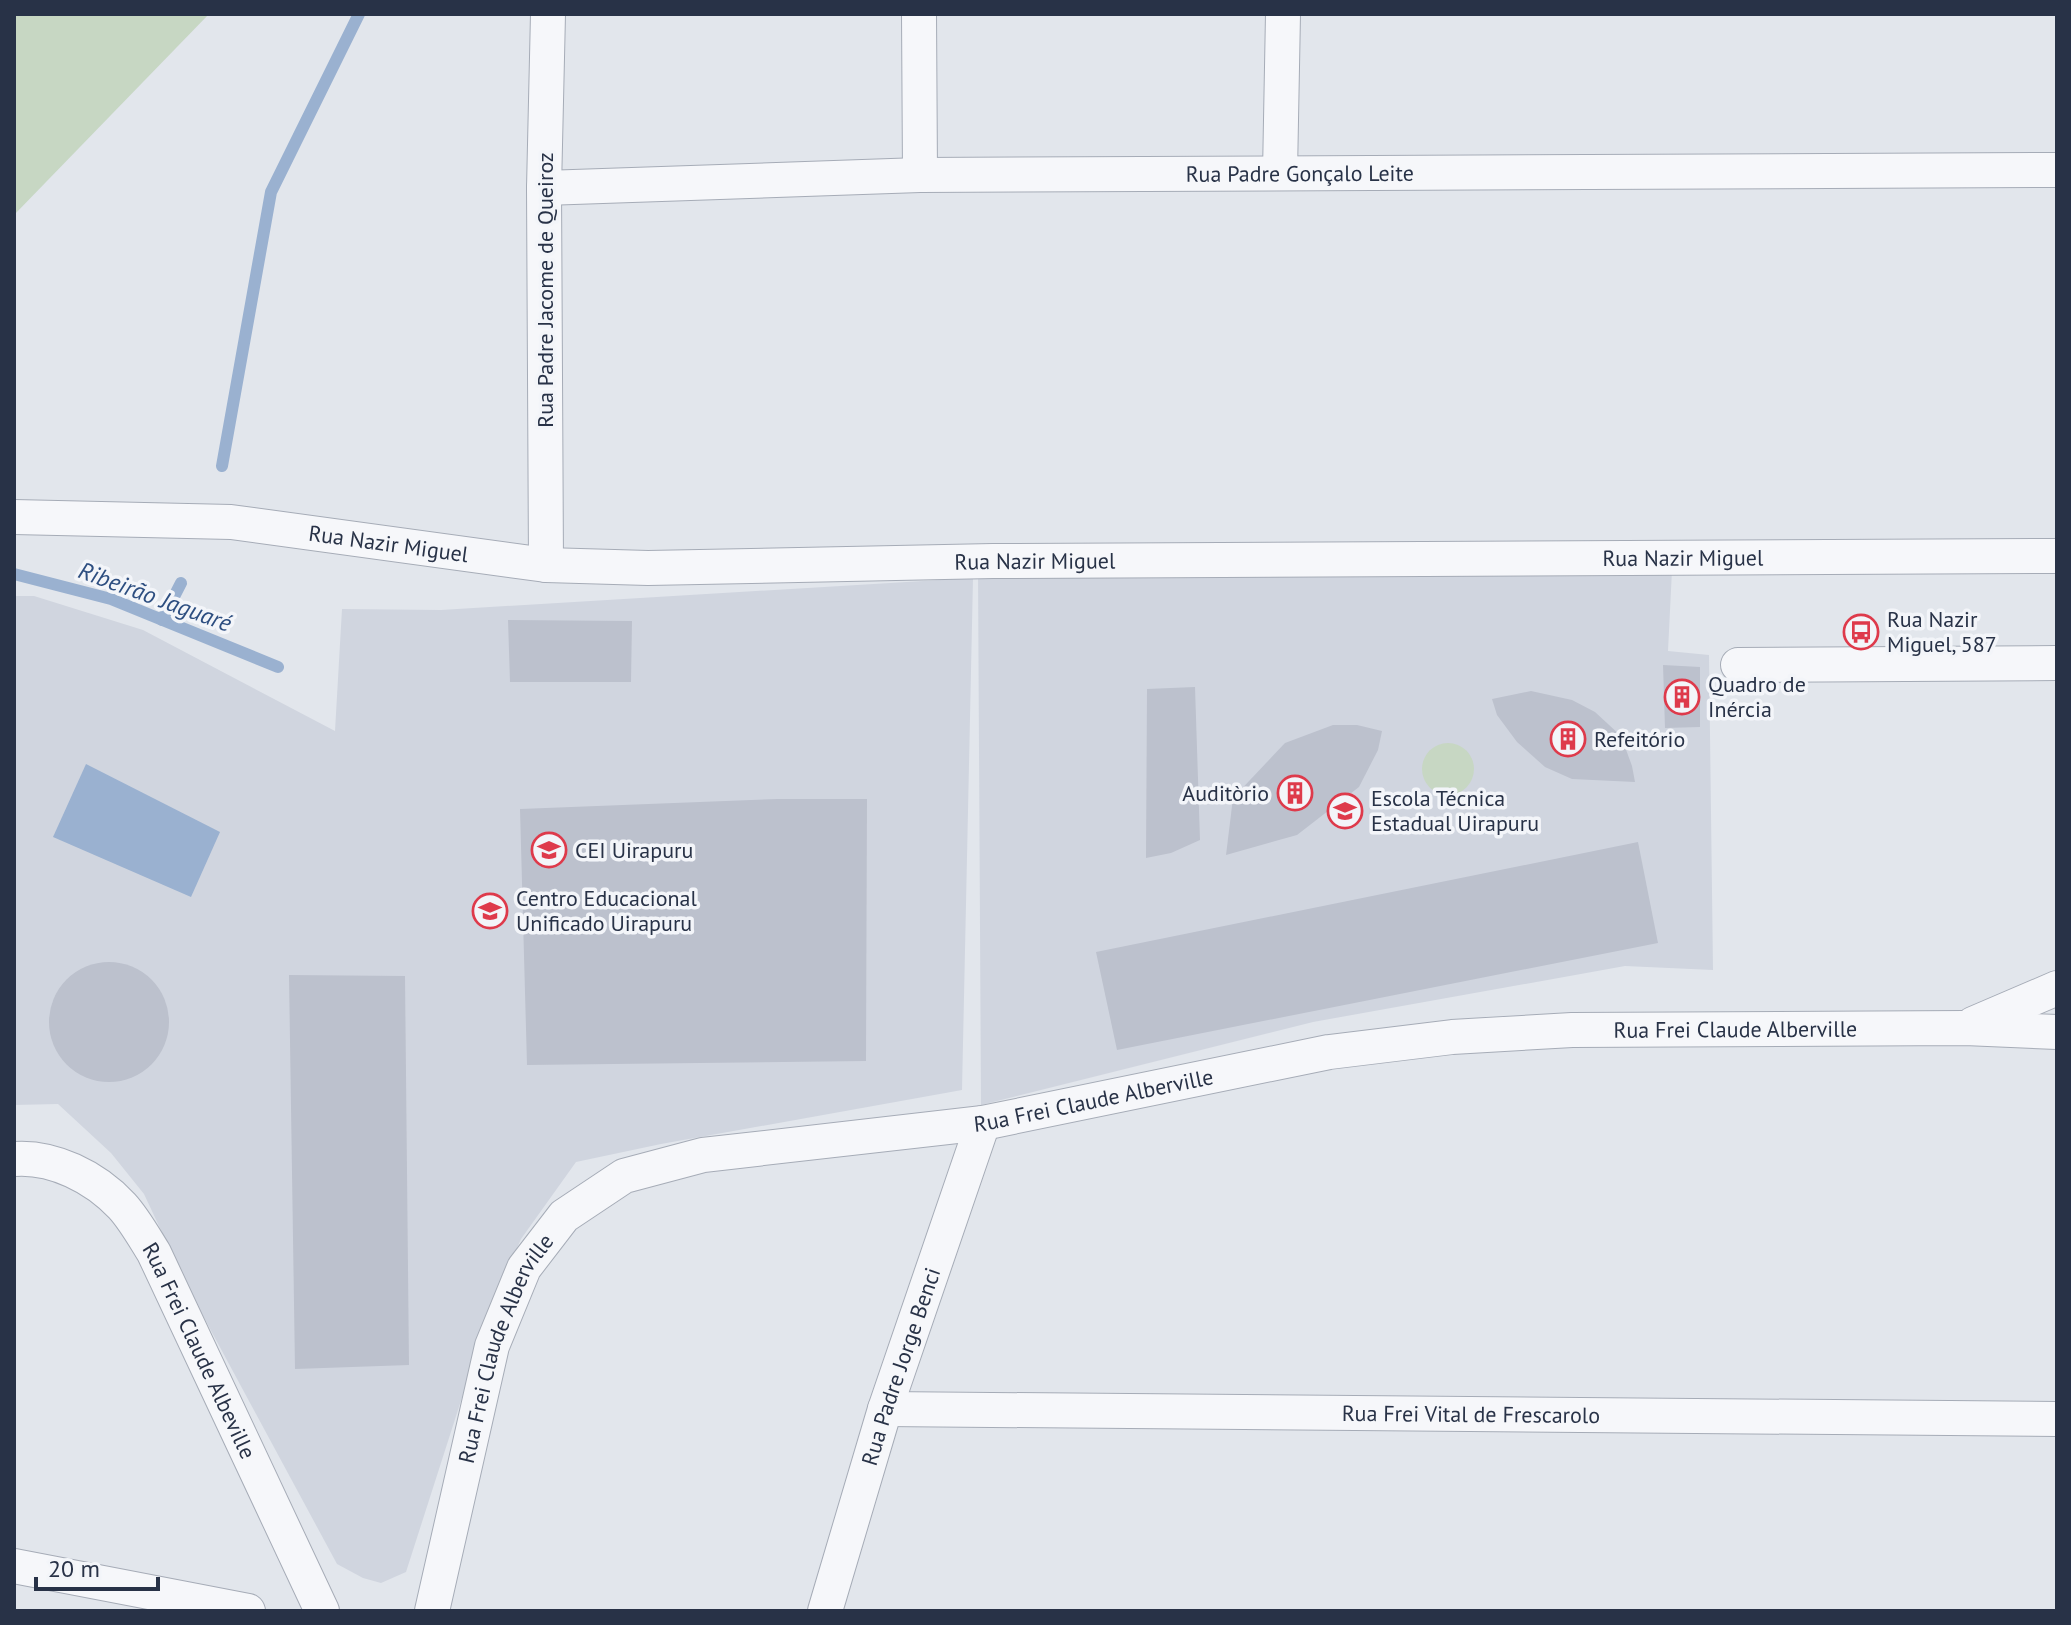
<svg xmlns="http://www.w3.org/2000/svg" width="2071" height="1625" viewBox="0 0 2071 1625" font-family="'PT Sans',sans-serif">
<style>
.built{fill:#d0d5df}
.green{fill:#c7d7c3}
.water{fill:#9ab1d0}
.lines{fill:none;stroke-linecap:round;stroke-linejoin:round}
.stream{stroke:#9ab1d0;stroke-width:12}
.building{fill:#bcc1cd}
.street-casing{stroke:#a6acb7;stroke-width:36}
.street{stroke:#f6f7fa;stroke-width:34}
.labels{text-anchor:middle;stroke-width:7;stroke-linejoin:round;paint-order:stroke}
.street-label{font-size:22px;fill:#283247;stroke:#f3f5f9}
.poi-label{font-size:22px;fill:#283247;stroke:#f3f5f9;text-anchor:start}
.water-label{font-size:24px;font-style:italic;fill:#2d4e80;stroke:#f3f5f9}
</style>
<rect width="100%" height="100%" fill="#e2e6ec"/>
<!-- built -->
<g class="built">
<polygon points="1672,570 1668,651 1709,655 1713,970 1625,966 1313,1022 981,1105 978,571"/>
<polygon points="973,578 962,1090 661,1144 576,1162 521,1239 492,1304 406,1572 381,1583 363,1578 337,1564 188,1288 144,1194 111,1153 58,1104 14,1105 14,596 34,596 143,630 335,731 342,609 441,610"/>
</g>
<!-- green -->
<g class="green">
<polygon points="14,14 209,14 14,215"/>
<circle cx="1448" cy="769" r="26"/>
</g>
<!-- water -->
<polygon class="water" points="86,764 220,832 191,897 53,837"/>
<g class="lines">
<!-- stream -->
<g class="stream">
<polyline points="222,466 271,192 359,14"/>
<polyline points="14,574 111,599 278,667"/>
<polyline points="162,620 181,583"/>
</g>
</g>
<!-- building -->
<g class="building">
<polygon points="508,620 632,621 631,682 510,682"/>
<polygon points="1663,665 1700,667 1700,727 1665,728"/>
<polygon points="1195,687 1200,840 1171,853 1146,858 1147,689"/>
<polygon points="1531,691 1572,700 1595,712 1621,736 1632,766 1635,782 1572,779 1545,767 1517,742 1497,715 1492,699"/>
<polygon points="1333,725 1357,725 1382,731 1378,750 1359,787 1297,835 1226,855 1233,798 1285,743"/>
<polygon points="778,799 867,799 866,1061 527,1065 520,809"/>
<polygon points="1638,842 1658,943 1117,1050 1096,952"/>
<circle cx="109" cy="1022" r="60"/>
<polygon points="289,975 405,976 409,1365 295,1369"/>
</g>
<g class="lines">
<!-- street casing -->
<g class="street-casing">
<g id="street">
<polyline points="919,14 920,175"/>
<polyline points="1280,173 1283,14"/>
<path id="s1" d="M544 188 920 175 2057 170"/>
<path id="s2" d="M14 517 231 522 546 565 648 568 993 561 2057 556"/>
<polyline points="546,565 544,188 548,14"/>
<polyline points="1738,665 2057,663"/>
<polyline points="1973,1024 2057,988"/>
<path id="s3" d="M14 1159C53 1156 95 1177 122 1206 134 1219 144 1237 154 1253L322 1611"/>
<path id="s4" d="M885 1409 2057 1419"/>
<polyline points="14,1566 248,1611"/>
<path id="s5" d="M432 1611 492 1346 524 1268 564 1216 624 1176 703 1155 983 1123 1329 1052 1452 1037 1572 1030 1965 1028 2057 1032"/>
<path id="s6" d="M825 1611 885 1409 983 1123"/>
</g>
</g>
<!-- street -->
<use href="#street" class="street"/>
</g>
<!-- icons -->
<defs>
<g id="bus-ring" transform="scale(1.8)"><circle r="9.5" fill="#f3f5f9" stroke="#de3a4b" stroke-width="1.5"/><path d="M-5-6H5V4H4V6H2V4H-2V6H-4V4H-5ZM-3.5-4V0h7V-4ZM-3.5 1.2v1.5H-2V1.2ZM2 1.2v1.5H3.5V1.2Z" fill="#de3a4b"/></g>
<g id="building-ring" transform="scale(1.8)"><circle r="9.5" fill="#f3f5f9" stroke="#de3a4b" stroke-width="1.5"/><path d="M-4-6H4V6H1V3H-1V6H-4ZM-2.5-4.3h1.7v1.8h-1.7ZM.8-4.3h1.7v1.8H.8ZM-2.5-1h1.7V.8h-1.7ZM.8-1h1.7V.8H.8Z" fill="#de3a4b"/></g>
<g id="university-ring" transform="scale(1.8)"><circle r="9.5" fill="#f3f5f9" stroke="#de3a4b" stroke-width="1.5"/><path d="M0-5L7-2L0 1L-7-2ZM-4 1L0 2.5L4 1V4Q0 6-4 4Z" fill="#de3a4b"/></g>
<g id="school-ring" transform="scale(1.8)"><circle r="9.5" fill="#f3f5f9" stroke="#de3a4b" stroke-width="1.5"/><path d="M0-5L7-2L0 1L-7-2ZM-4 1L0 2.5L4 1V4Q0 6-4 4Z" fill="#de3a4b"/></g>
</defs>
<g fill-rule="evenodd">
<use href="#bus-ring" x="1861" y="632"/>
<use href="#building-ring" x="1682" y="697"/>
<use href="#building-ring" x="1568" y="739"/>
<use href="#building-ring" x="1295" y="793"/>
<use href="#university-ring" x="1345" y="811"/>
<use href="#school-ring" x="549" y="850"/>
<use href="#school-ring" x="490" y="911"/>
</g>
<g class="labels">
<!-- street labels -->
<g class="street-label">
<text dy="8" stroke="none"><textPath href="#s1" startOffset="756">Rua Padre Gonçalo Leite</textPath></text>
<text transform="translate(545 290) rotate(-90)" y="8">Rua Padre Jacome de Queiroz</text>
<text dy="8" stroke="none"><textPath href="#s2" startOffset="376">Rua Nazir Miguel</textPath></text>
<text dy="8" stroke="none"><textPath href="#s2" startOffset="1672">Rua Nazir Miguel</textPath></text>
<text dy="8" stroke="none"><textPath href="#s2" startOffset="1024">Rua Nazir Miguel</textPath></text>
<text dy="8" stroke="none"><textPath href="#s5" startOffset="1618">Rua Frei Claude Alberville</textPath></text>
<text dy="8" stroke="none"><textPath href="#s5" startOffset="970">Rua Frei Claude Alberville</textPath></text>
<text dy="8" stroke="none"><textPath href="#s5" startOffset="274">Rua Frei Claude Alberville</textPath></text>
<text dy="8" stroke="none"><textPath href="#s3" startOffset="286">Rua Frei Claude Albeville</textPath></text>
<text dy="8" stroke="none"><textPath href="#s6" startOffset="256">Rua Padre Jorge Benci</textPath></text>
<text dy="8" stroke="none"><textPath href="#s4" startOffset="586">Rua Frei Vital de Frescarolo</textPath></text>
</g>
<!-- poi labels -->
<g class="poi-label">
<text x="1887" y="627">Rua Nazir<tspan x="1887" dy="25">Miguel, 587</tspan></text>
<text x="1708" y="692">Quadro de<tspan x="1708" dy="25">Inércia</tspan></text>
<text x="1594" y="747">Refeitório</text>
<text x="1269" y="801" text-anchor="end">Auditòrio</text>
<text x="1371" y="806">Escola Técnica<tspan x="1371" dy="25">Estadual Uirapuru</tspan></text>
<text x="575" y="858">CEI Uirapuru</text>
<text x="516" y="906">Centro Educacional<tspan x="516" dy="25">Unificado Uirapuru</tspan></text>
</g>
<!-- water labels -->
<g class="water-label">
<text transform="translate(155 597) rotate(20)" y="8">Ribeirão Jaguaré</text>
</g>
</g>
<!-- border -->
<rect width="2071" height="1625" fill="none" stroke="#283247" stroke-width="32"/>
<!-- scale -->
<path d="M36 1577v12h122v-12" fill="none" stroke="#283247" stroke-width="4"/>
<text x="48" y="1577" font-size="24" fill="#283247" stroke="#f3f5f9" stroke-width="6" paint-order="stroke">20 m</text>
</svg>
